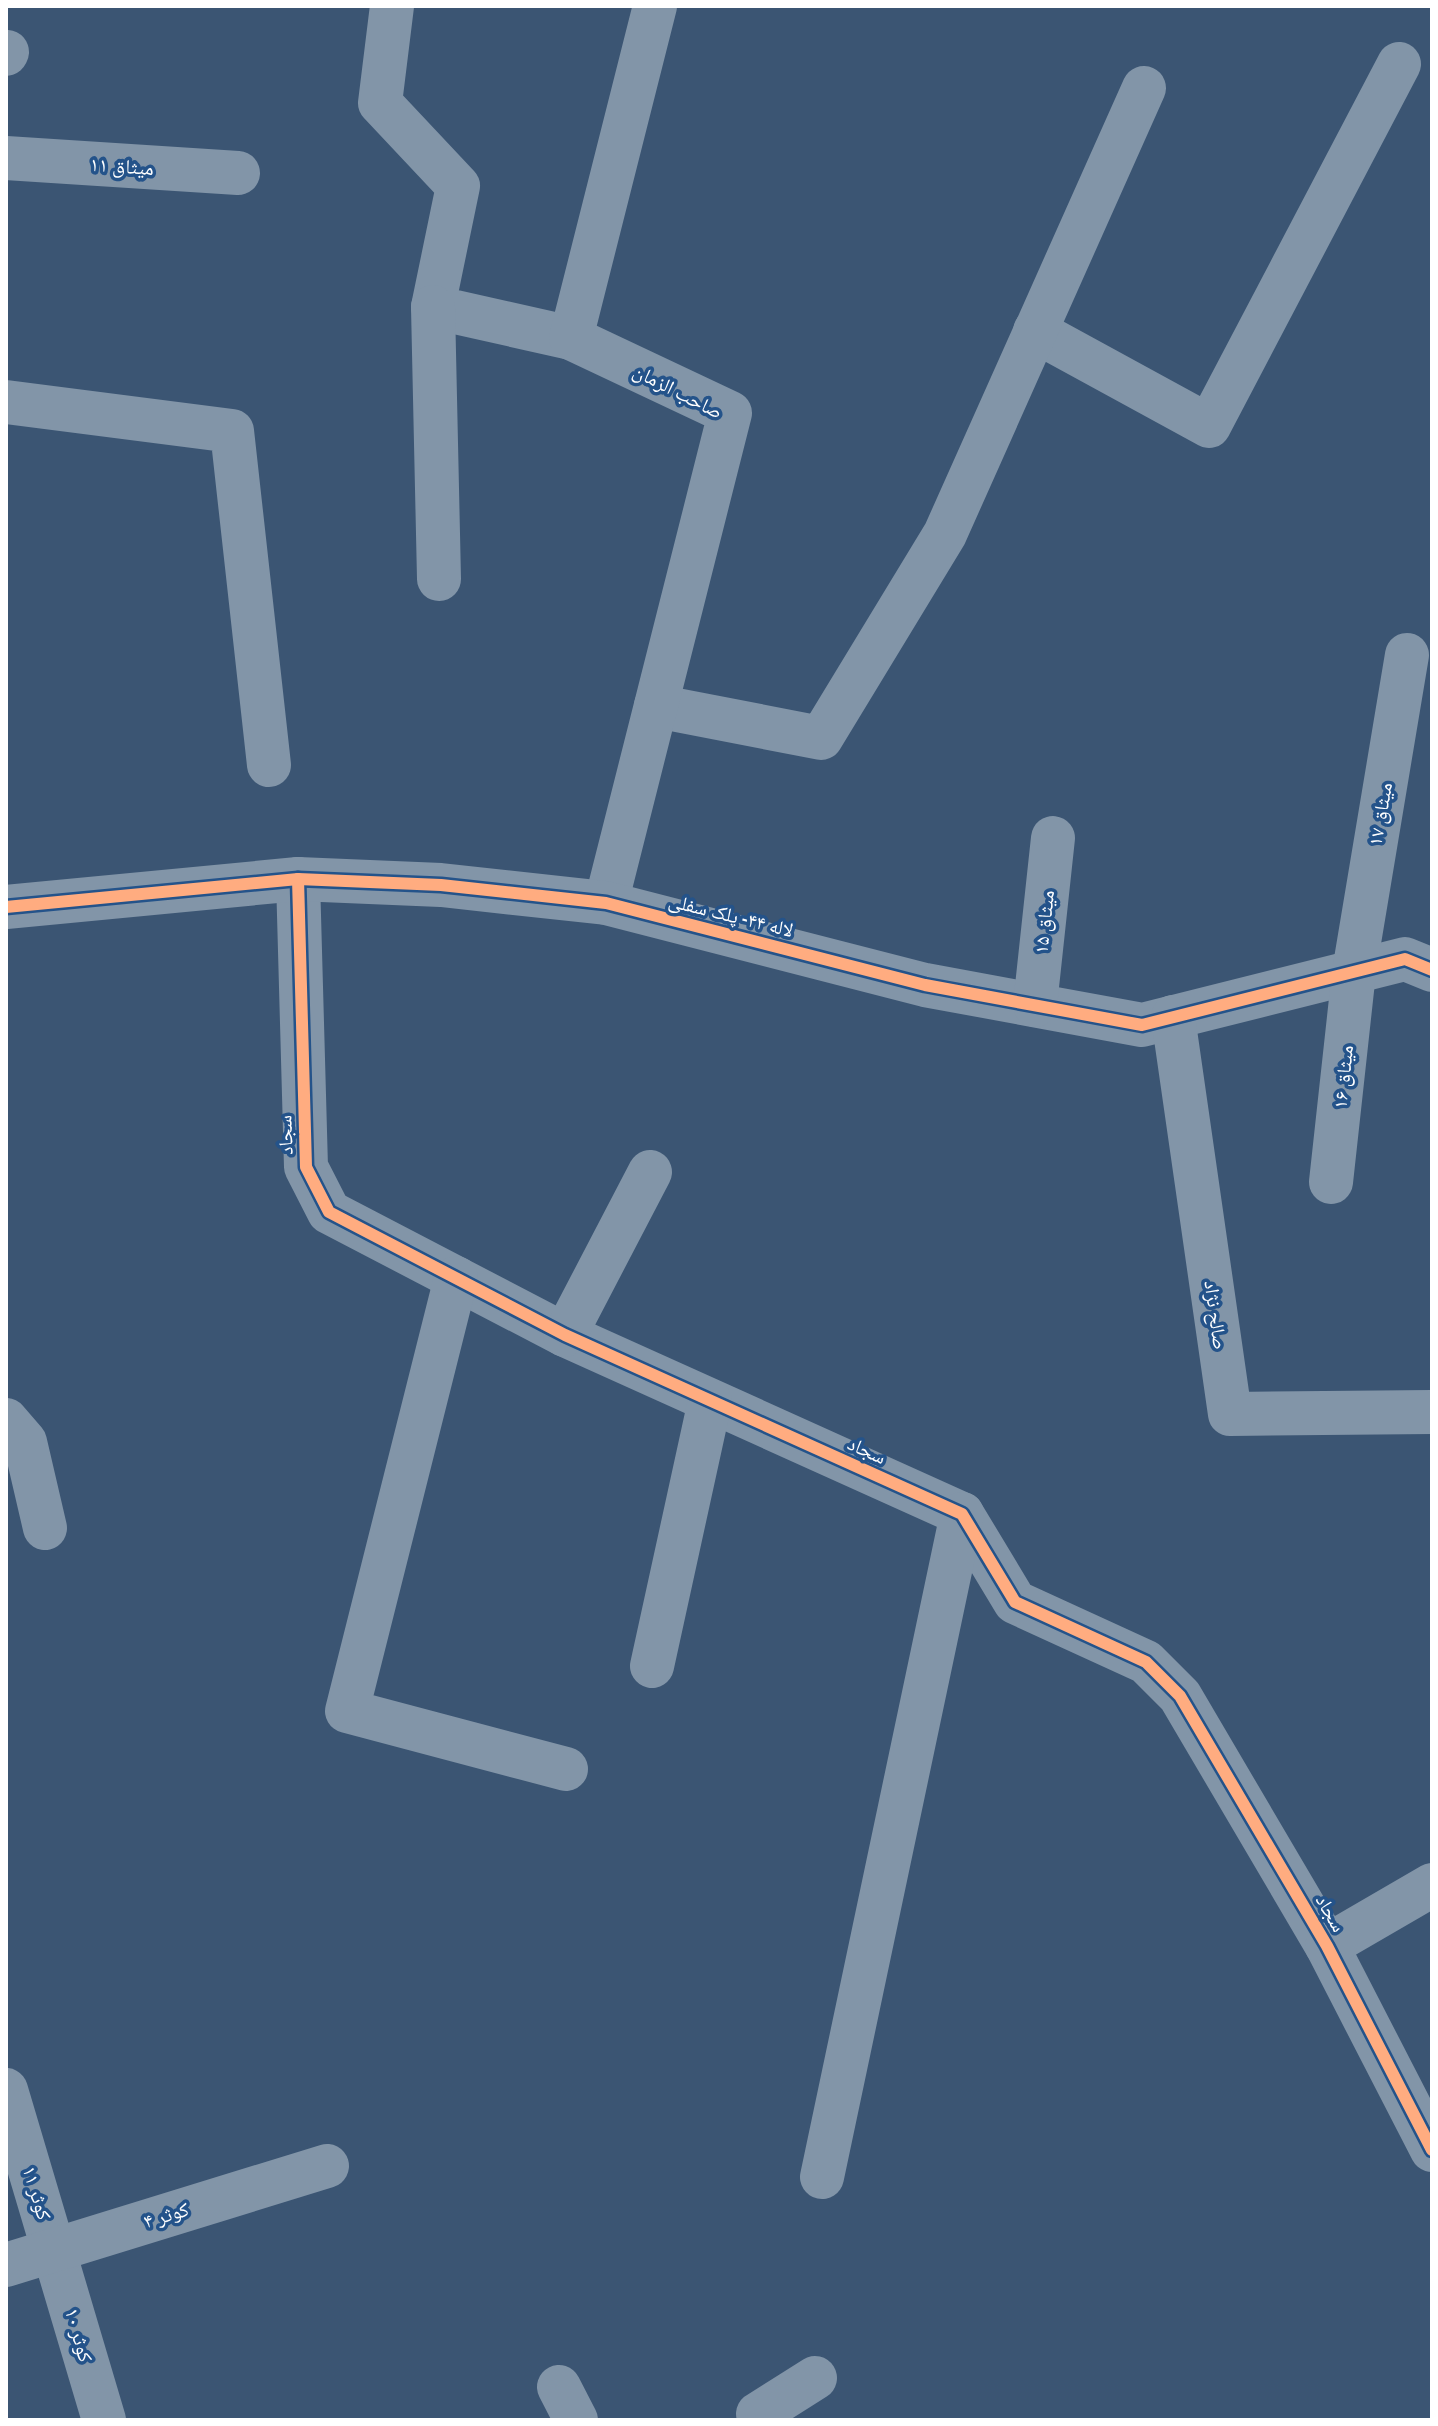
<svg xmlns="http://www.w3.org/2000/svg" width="1438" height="2426" viewBox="0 0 1438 2426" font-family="'Archivo Narrow','Noto Naskh Arabic',sans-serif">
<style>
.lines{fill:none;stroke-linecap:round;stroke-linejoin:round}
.street{stroke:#8295a8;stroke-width:44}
.cycleway-casing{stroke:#24538a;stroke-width:17}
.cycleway{stroke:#ffac80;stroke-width:12}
.labels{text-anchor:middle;stroke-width:7;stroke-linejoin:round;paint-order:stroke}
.street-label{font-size:20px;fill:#fff;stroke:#24538a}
</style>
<rect width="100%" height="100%" fill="#3b5573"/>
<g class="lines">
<!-- street -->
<g class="street">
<polyline points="392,6 380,103 458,186 433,307 571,338"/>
<polyline points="6,54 7,52"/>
<polyline points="6,158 238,173"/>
<polyline points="433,307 439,579"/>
<polyline points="1035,331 1209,426 1399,64"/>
<polyline points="6,402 232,431 269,765"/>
<polyline points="656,706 821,738 945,534 1144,88"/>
<polyline points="298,879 306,1167 329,1212 565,1335 962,1514 1015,1602 1146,1662 1180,1696 1327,1946 1432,2150"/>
<polyline points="606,903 730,413 571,338 655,6"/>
<polyline points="6,907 298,879 441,885 606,903 925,985 1142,1025 1405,959 1432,970"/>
<polyline points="1035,1005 1053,838"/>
<polyline points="1173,1017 1230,1414 1432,1412"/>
<polyline points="1331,1182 1354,972 1407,655"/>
<polyline points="456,1278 347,1711 566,1769"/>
<polyline points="565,1335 650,1172"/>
<polyline points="6,1420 25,1442 45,1528"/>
<polyline points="652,1666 710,1401"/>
<polyline points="1327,1946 1432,1885"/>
<polyline points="6,2090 104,2420"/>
<polyline points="822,2177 962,1514"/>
<polyline points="6,2265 327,2166"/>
<polyline points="559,2387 576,2420"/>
<polyline points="763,2420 758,2414 815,2378"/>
</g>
<!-- cycleway casing -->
<g class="cycleway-casing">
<g id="cycleway">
<polyline points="298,879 306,1167 329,1212 565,1335 962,1514 1015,1602 1146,1662 1180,1696 1327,1946 1432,2150"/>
<polyline points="6,907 298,879 441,885 606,903 925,985 1142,1025 1405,959 1432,970"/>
</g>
</g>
<!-- cycleway -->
<use href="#cycleway" class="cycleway"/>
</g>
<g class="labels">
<!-- street labels -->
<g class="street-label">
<text transform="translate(122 166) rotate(4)" y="7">میثاق ۱۱</text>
<text transform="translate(678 391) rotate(27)" y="7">صاحب الزمان</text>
<text transform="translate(1380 814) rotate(-80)" y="7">میثاق ۱۷</text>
<text transform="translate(731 915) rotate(14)" y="7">لاله ۴۴- پلک سفلی</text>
<text transform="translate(1044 922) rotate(-84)" y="7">میثاق ۱۵</text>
<text transform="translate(1343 1077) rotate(-84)" y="7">میثاق ۱۶</text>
<text transform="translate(285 1135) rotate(-92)" y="7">سجاد</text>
<text transform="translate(1216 1315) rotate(82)" y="7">صالح نژاد</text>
<text transform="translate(867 1450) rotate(24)" y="7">سجاد</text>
<text transform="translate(1331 1913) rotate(60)" y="7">سجاد</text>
<text transform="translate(37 2193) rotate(73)" y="7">کوثر ۱۱</text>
<text transform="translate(166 2215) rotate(-17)" y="7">کوثر ۴</text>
<text transform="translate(79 2335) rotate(74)" y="7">کوثر ۱۰</text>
</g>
</g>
<!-- border -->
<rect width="1438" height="2426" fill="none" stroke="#ffffff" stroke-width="16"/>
</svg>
